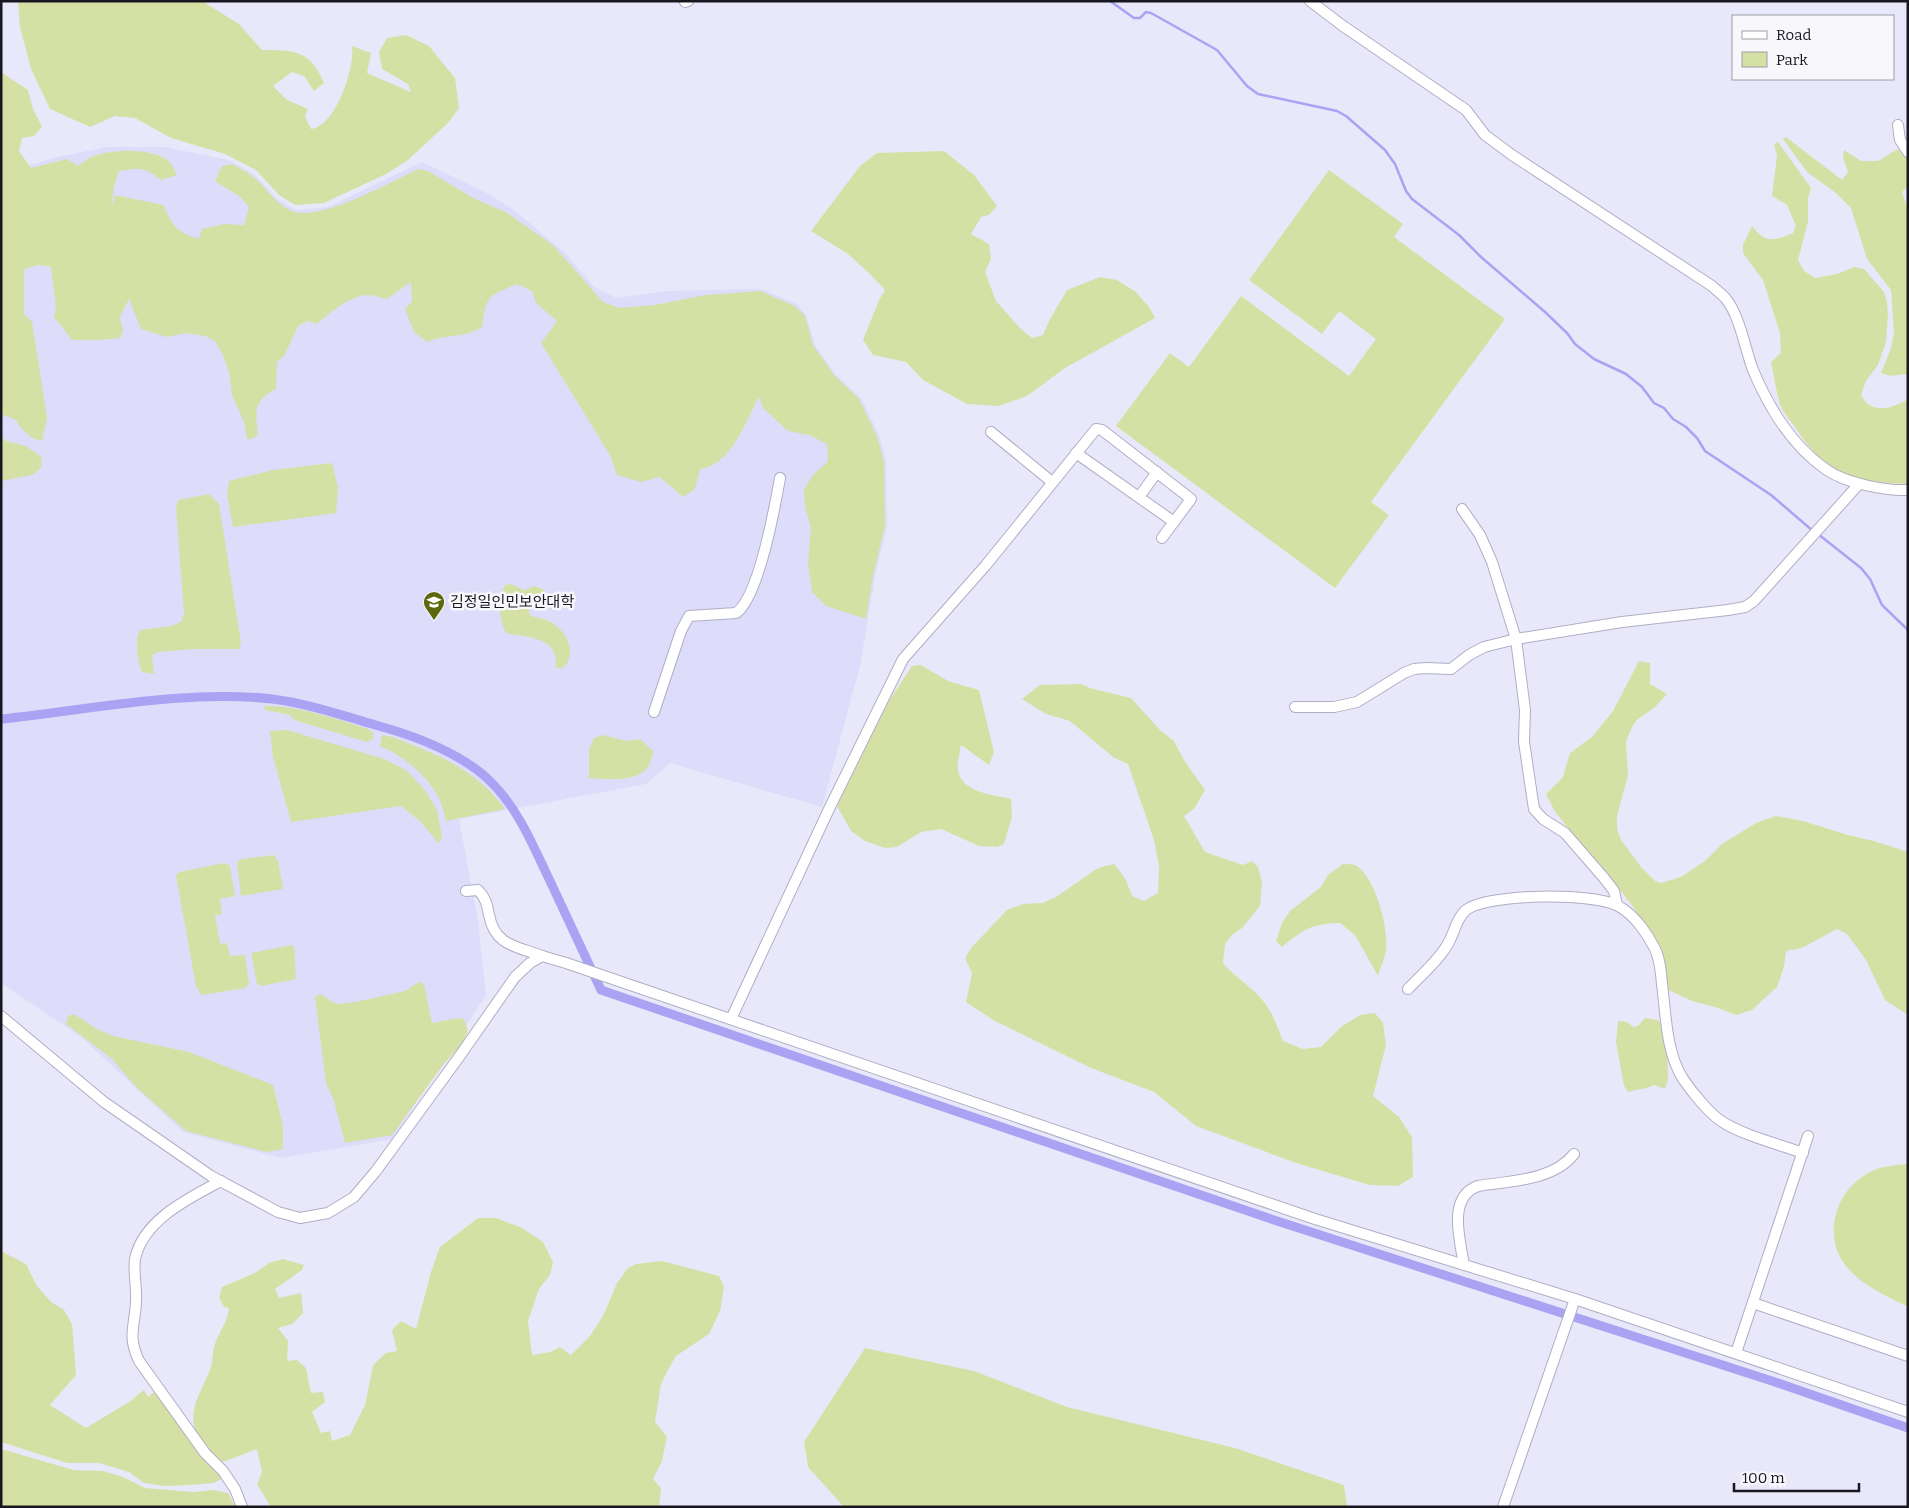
<svg xmlns="http://www.w3.org/2000/svg" width="1909" height="1508" viewBox="0 0 1909 1508" font-family="Bitter,'Noto Sans KR',serif">
<style>
.built{fill:#dddcfa}
.green{fill:#d5e1a4}
.lines{fill:none;stroke-linecap:round;stroke-linejoin:round}
.stream{stroke:#aaa2f2;stroke-width:2.5}
.canal{stroke:#aaa2f2;stroke-width:9}
.minor-casing{stroke:#afaec4;stroke-width:12}
.minor{stroke:#fff;stroke-width:10}
.labels{text-anchor:middle;stroke-width:5;stroke-linejoin:round;paint-order:stroke}
.poi-label{font-size:15px;fill:#18171f;stroke:#f7f7fc;text-anchor:start}
</style>
<rect width="100%" height="100%" fill="#e9e8fb"/>
<!-- built -->
<polygon class="built" points="107,147 165,147 229,160 255,175 277,199 296,210 328,207 422,162 483,191 513,209 565,253 594,287 616,298 667,291 761,289 797,304 806,315 815,345 836,375 861,398 879,435 886,461 887,526 875,576 860,666 822,807 670,763 646,784 459,819 478,921 486,995 392,1139 282,1158 183,1132 81,1037 1,983 1,174 57,157"/>
<!-- green -->
<g class="green">
<path d="M18 1H202L239 24 262 50C295 50 310 50 324 83L314 91 304 76 292 72 273 86 287 100 308 109 305 117 311 129C336 126 355 67 352 46L371 53 367 73 411 92 408 84 382 69 379 52 387 38 406 35 429 46 455 78 459 108 448 123 408 160 386 174 324 203 295 205 279 195 256 170 225 154 171 138 135 118 115 116 90 127 50 109 31 69 20 27Z"/>
<path d="M1 72 28 90 33 109 42 127 34 136 22 138 19 151 31 168 67 159 78 166C82 163 87 159 91 157 111 149 151 147 169 161 172 164 175 171 177 175L161 180C145 167 139 167 119 171L114 186 111 210 115 195 163 205C173 226 177 233 199 239L202 229 224 224 244 225 249 207 240 197 215 181 222 166 232 164C239 168 246 171 252 176 267 187 274 204 292 211 321 222 390 182 418 169L428 171 475 199 506 212 554 246 603 302 620 308 654 305 706 295 760 291 795 306 805 316 813 345 834 375 859 399 877 436 884 462 885 526 873 576 866 619 826 606 812 592 808 565 811 528 805 507 804 489 813 475 828 461 827 444 809 435 788 431 763 408 759 397C746 420 731 466 700 469L695 489 683 497 660 477 641 482 617 475 610 455 541 343 557 321 536 303 532 291 517 284C488 296 486 295 482 327 460 340 447 333 427 342L414 332 405 309 412 301 411 282 387 299C381 298 374 295 368 295 347 296 332 313 316 324L308 321 298 326 284 356 277 362 276 389C254 400 255 411 258 434L254 438 247 439 244 422 232 395 229 372 223 355 215 341 205 336 186 333 166 337 141 329 129 299 120 317 123 331 120 338 100 340H72L54 317 56 307 51 267 40 265 24 269V314L32 322 47 418 42 441 32 438 21 428 16 420 1 414Z"/>
<polygon points="1786,137 1842,180 1848,172 1843,157 1844,150 1861,161 1878,161 1898,149 1907,156 1908,186 1902,192 1908,210 1908,376 1906,374 1890,376 1881,373 1891,348 1894,332 1891,290 1867,259 1851,208 1836,193 1807,172 1783,139"/>
<path d="M1778 142 1811 188 1808 199V222L1798 260 1804 271 1815 278 1837 274 1854 267 1864 269 1884 292 1887 302 1888 313 1886 342 1878 365 1866 381 1861 395C1871 415 1892 409 1908 399V484C1855 482 1827 476 1797 430 1792 422 1783 413 1780 404 1776 391 1774 376 1771 362L1781 353 1780 333 1763 280 1743 253V245L1752 226C1766 244 1773 241 1793 233L1796 226 1787 205 1772 196 1777 156 1774 145Z"/>
<polygon points="944,151 974,175 997,206 989,215 981,217 971,234 989,244 991,259 985,272 996,301 1021,329 1032,338 1043,335 1050,319 1067,290 1100,277 1117,280 1136,292 1149,307 1155,318 1065,368 1027,396 999,406 967,404 923,380 906,362 873,355 863,340 879,300 885,290 870,274 848,254 811,231 860,166 877,153"/>
<polygon points="1329,170 1403,224 1394,237 1505,319 1371,502 1389,515 1335,588 1116,426 1170,353 1189,367 1241,296 1349,376 1376,339 1339,311 1322,334 1249,280"/>
<polygon points="1,437 6,441 26,446 42,457 41,468 32,475 1,481"/>
<polygon points="332,463 338,488 336,513 233,527 227,495 229,481 273,470"/>
<path d="M209 494 219 504 241 642 239 649H195L157 652 152 656 154 674 142 672C138 660 134 641 140 630L171 626 181 622 184 614 176 508 178 500Z"/>
<path d="M511 584 524 590 534 586 544 590 546 598 539 606 528 609 531 616C539 618 547 619 554 624 568 634 577 655 563 668H556C556 663 556 656 554 652 548 637 520 636 506 633 499 619 497 599 505 585Z"/>
<polygon points="1639,661 1650,663 1650,684 1667,694 1654,708 1638,719 1633,725 1626,741 1628,775 1617,816 1617,829 1621,840 1641,867 1655,881 1661,883 1681,877 1705,861 1722,844 1756,823 1776,816 1803,821 1848,835 1874,841 1908,852 1908,1015 1885,1000 1866,960 1847,934 1837,929 1802,948 1786,951 1784,967 1777,987 1752,1010 1736,1015 1715,1007 1692,1001 1666,989 1647,931 1634,908 1609,876 1580,849 1567,827 1554,810 1546,794 1563,777 1570,753 1593,736 1613,711"/>
<path d="M921 665 948 681 979 690 994 752 989 765 961 745C960 753 957 762 958 769 959 792 994 795 1011 799L1012 817 1004 844 997 847 979 846 941 829 921 832 897 847 885 848 865 841 851 831 837 806 889 701 912 666Z"/>
<path d="M1081 684 1090 688 1131 698 1160 730 1174 741 1184 760 1205 790 1194 809 1184 816 1205 852 1243 865 1252 861 1258 867 1262 882 1260 906 1242 928 1232 935 1225 944 1223 963C1236 979 1257 989 1268 1008 1275 1018 1278 1030 1283 1041L1303 1049 1321 1047 1341 1027 1360 1015 1375 1013 1383 1023 1386 1045 1373 1096 1399 1117 1412 1137 1413 1177 1398 1186 1370 1185 1296 1163 1196 1126 1154 1092 1091 1068 993 1020 966 1002 972 973 965 958 972 947 1007 910 1023 904 1043 903 1056 897 1098 868 1114 864 1125 878 1132 896 1144 901 1158 893 1159 867 1154 840 1128 764 1113 757 1070 721 1046 714 1022 699 1040 685Z"/>
<path d="M264 706C297 705 336 719 368 729L373 733V739L367 742 294 720 290 715 265 710Z"/>
<polygon points="287,730 384,759 406,770 425,790 437,810 442,836 439,844 421,822 401,806 291,822 273,757 270,731"/>
<path d="M382 735C395 737 406 742 418 747 452 761 483 778 505 809L446 821C444 813 442 805 439 798 427 775 403 756 380 746Z"/>
<path d="M603 735 627 741 640 739 654 752C652 756 650 763 648 767 637 783 606 779 589 778V750L594 738Z"/>
<polygon points="274,855 278,861 283,889 241,896 237,862 242,859"/>
<polygon points="224,863 230,866 235,896 220,899 222,914 215,915 220,944 227,943 230,956 245,955 249,984 245,988 201,995 196,986 176,875 179,872"/>
<path d="M1343 864C1346 864 1352 864 1355 865 1375 875 1389 929 1386 950 1385 958 1380 968 1378 976L1355 935 1340 923C1311 924 1304 929 1282 947L1276 941 1282 923 1290 911 1321 887 1328 875Z"/>
<polygon points="292,945 294,947 296,979 261,986 257,984 251,953"/>
<polygon points="419,982 424,984 432,1023 458,1018 464,1019 468,1031 462,1044 443,1065 392,1135 345,1143 334,1101 326,1083 315,997 320,994 336,1004 356,1002 405,991"/>
<polygon points="74,1014 95,1028 113,1036 189,1052 273,1085 283,1126 283,1149 267,1152 186,1131 136,1087 111,1058 66,1024 68,1016"/>
<path d="M1645 1018 1658 1020 1667 1034 1668 1079 1665 1089 1654 1085C1645 1090 1637 1089 1628 1092L1624 1086 1616 1042 1618 1021 1627 1022 1633 1027 1638 1026Z"/>
<path d="M1908 1164V1307C1885 1295 1853 1282 1840 1257 1824 1226 1840 1187 1870 1172 1882 1166 1895 1165 1908 1164Z"/>
<path d="M478 1218H496L522 1228 543 1242 553 1262 550 1275 539 1289 528 1321 532 1355 550 1352 560 1347 571 1355 590 1336 603 1316 617 1283 628 1268 636 1264 662 1261 719 1276 724 1287 720 1311 709 1334 676 1356 669 1368 661 1384 655 1422 667 1437 662 1461 653 1479 661 1488 659 1507H271L257 1484 262 1472 257 1449 223 1462C210 1455 209 1454 201 1442 184 1415 199 1396 210 1370 213 1362 212 1352 215 1344 219 1332 228 1321 229 1308L224 1307 219 1298 222 1287 255 1273 269 1263 283 1259 304 1265 302 1270 275 1289 279 1298 301 1293 303 1313 292 1324 278 1328 288 1341 287 1361 297 1360 306 1368 311 1393 323 1392 325 1402 312 1412 321 1433 330 1431 332 1441 350 1435 365 1405 373 1365 386 1353 397 1351 392 1330 401 1321 416 1329 431 1272 440 1247Z"/>
<polygon points="1,1251 26,1264 37,1286 51,1302 64,1310 72,1324 76,1375 50,1405 86,1428 129,1402 144,1390 148,1397 154,1392 219,1472 221,1479 214,1483 189,1485 165,1486 144,1483 129,1472 99,1463 67,1463 1,1442"/>
<polygon points="865,1348 974,1371 1067,1407 1235,1448 1344,1485 1347,1507 844,1507 808,1467 804,1442"/>
<polygon points="1,1449 74,1470 103,1471 123,1477 145,1488 193,1492 213,1490 228,1493 235,1507 1,1507"/>
</g>
<g class="lines">
<!-- stream -->
<g class="stream">
<polyline points="1110,1 1134,18 1140,18 1146,12 1151,13 1217,50 1247,86 1258,94 1337,111 1346,116 1385,150 1395,164 1406,191 1412,199 1459,235 1481,257 1545,312 1567,333 1575,344 1594,359 1626,374 1642,387 1654,403 1664,408 1673,419 1686,427 1697,438 1705,451 1771,495 1813,531"/>
<polyline points="1818,534 1861,568 1870,579 1882,605 1908,630"/>
</g>
<!-- canal -->
<path class="canal" d="M1 719C88 710 186 689 272 699 306 703 345 716 379 726 416 736 465 755 492 783 519 810 534 848 550 881 567 917 584 954 601 990L1274 1220 1772 1381 1908 1428"/>
<!-- minor casing -->
<g class="minor-casing">
<g id="minor">
<path d="M1310 1 1343 26 1466 110 1485 135 1512 155 1712 286C1716 290 1722 294 1726 299 1740 316 1745 349 1753 370 1769 408 1793 447 1827 470 1845 483 1886 491 1908 490"/>
<polyline points="685,2 688,1"/>
<polyline points="1898,125 1900,140 1908,152"/>
<polyline points="991,432 1052,482"/>
<polyline points="1076,453 1174,522"/>
<polyline points="1139,497 1157,472"/>
<polyline points="1462,509 1480,535 1492,562 1516,639 1525,710 1524,742 1534,809 1543,819 1565,833 1604,878 1614,891 1617,905"/>
<polyline points="1295,707 1334,707 1357,702 1404,673 1414,669 1426,668 1451,669 1469,655 1484,647 1516,639 1622,622 1728,610 1745,607 1754,601 1859,484"/>
<path d="M654 712 681 631 689 616 736 613C759 597 775 506 780 478"/>
<path d="M466 891 478 890C486 898 487 905 489 915 495 946 516 946 542 956"/>
<path d="M1408 989C1420 976 1436 963 1446 947 1454 936 1455 920 1465 911 1484 893 1598 892 1620 907 1634 915 1647 933 1654 947 1660 958 1661 972 1662 984 1666 1015 1666 1052 1683 1079 1692 1092 1709 1113 1721 1121 1742 1135 1778 1144 1803 1153"/>
<polyline points="1,1016 104,1102 211,1176 278,1212 300,1218 328,1213 354,1197 376,1171 459,1057 515,977 530,963 542,956 566,963 1315,1219 1575,1299 1908,1412"/>
<polyline points="731,1019 829,809 903,659 986,565 1096,429 1102,430 1191,499 1162,538"/>
<path d="M221 1181C189 1198 143 1220 135 1259 133 1273 137 1287 136 1301 135 1327 127 1335 139 1361L205 1453 223 1471 235 1489 242 1507"/>
<path d="M1464 1265C1460 1240 1447 1197 1478 1186 1509 1181 1553 1181 1574 1154"/>
<polyline points="1753,1303 1908,1356"/>
<polyline points="1736,1353 1808,1136"/>
<polyline points="1503,1507 1575,1299"/>
</g>
</g>
<!-- minor -->
<use href="#minor" class="minor"/>
</g>
<!-- icons -->
<defs>
<g id="university-pin" transform="scale(1.125)"><path d="M0 17L-7.5 6A9.5 9.5 0 1 1 7.5 6Z" fill="#5d680e" stroke="#f7f7fc"/><path d="M0-5L7-2L0 1L-7-2ZM-4 1L0 2.5L4 1V4Q0 6-4 4Z" fill="#fff"/></g>
</defs>
<g fill-rule="evenodd">
<use href="#university-pin" x="434" y="602"/>
</g>
<g class="labels">
<!-- poi labels -->
<g class="poi-label">
<text x="450" y="607">김정일인민보안대학</text>
</g>
</g>
<!-- border -->
<rect width="1909" height="1508" fill="none" stroke="#18171f" stroke-width="5"/>
<!-- legend -->
<rect x="1732" y="15" width="162" height="65" fill="#f7f7fc" stroke="#9e9da4"/>
<rect x="1742" y="31" width="25" height="8" fill="#ffffff" stroke="#9e9da4"/>
<text x="1776" y="40" font-size="15" fill="#18171f">Road</text>
<rect x="1742" y="52" width="25" height="15" fill="#d5e1a4" stroke="#9e9da4"/>
<text x="1776" y="65" font-size="15" fill="#18171f">Park</text>
<!-- scale -->
<path d="M1734 1483v8h125v-8" fill="none" stroke="#18171f" stroke-width="2.5"/>
<text x="1742" y="1483" font-size="15" fill="#18171f" stroke="#f7f7fc" stroke-width="4" paint-order="stroke">100 m</text>
</svg>
